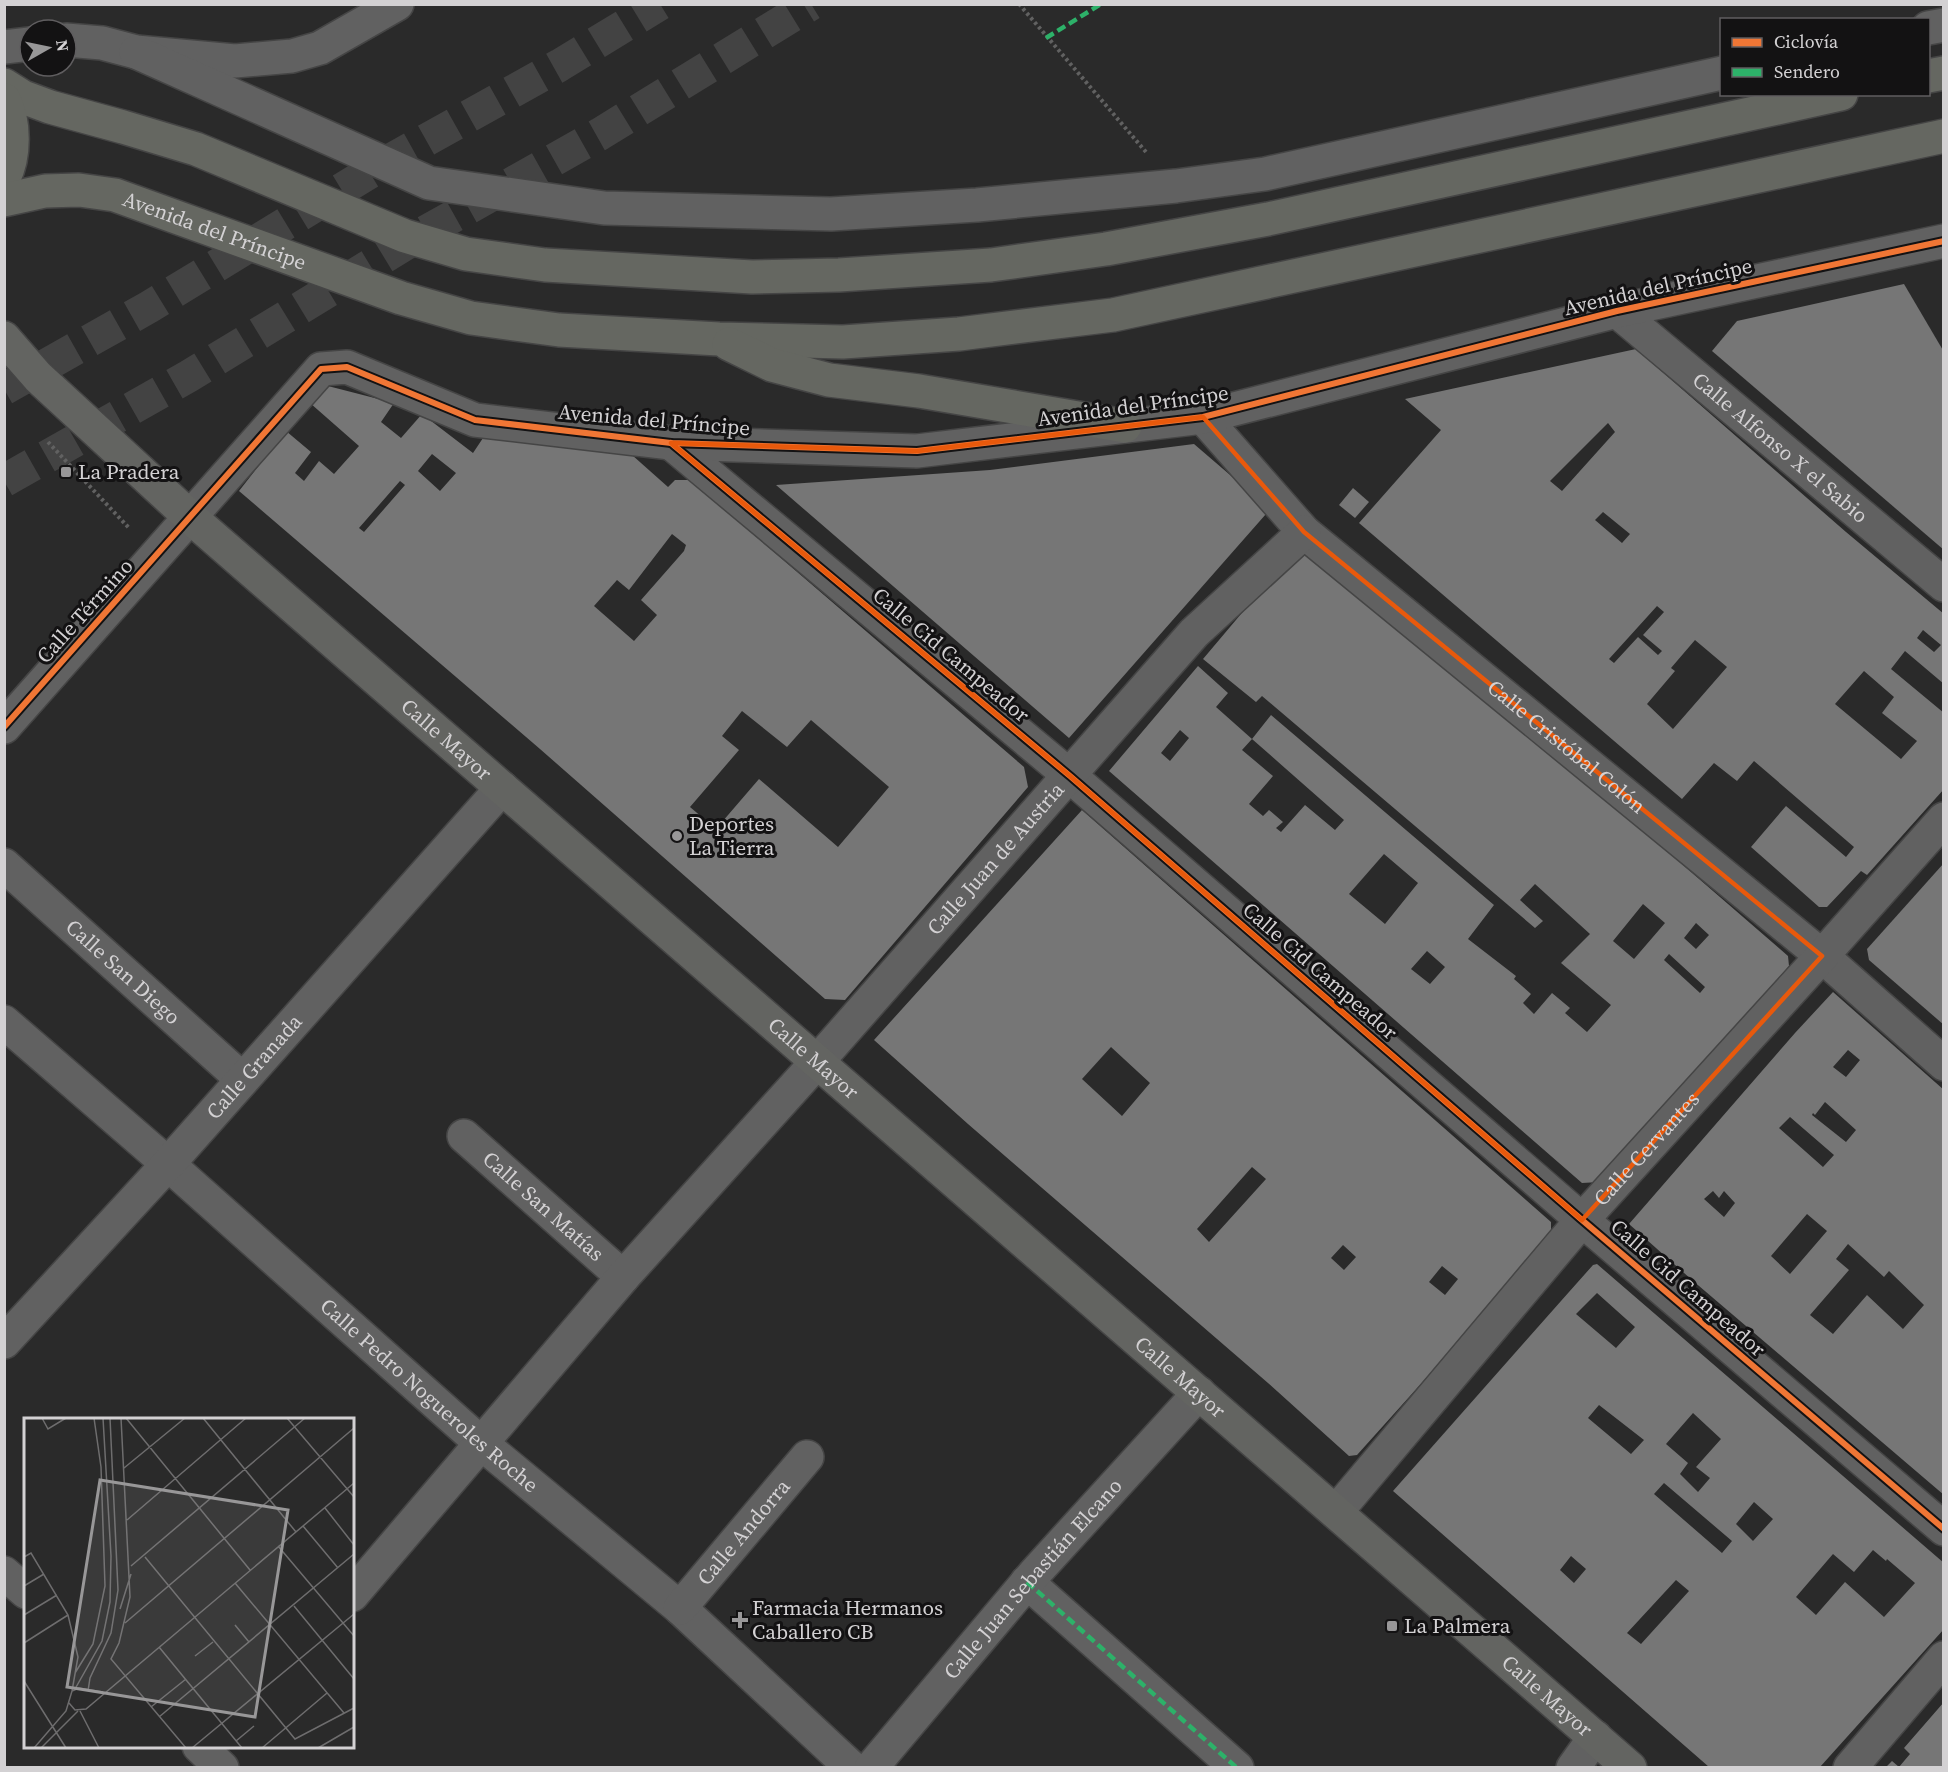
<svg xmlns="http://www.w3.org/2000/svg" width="1948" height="1772" viewBox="0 0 1948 1772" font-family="'Source Serif 4',serif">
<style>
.building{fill:#767676;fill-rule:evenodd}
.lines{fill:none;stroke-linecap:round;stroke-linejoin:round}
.highway-tunnel{stroke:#434343;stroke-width:33;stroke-dasharray:33 16;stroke-linecap:butt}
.street-casing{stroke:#454545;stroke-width:36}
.secondary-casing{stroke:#454545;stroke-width:36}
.primary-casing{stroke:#454545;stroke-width:36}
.path{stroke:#616161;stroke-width:4;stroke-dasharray:3 3;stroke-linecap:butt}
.street{stroke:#616161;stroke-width:33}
.secondary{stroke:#636461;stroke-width:33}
.primary{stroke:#656761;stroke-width:33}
.quiet{stroke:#2db169;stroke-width:4.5;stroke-dasharray:9 4.5;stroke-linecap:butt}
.cycleway-casing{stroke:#131213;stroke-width:10}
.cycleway{stroke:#f07635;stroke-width:6}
.marked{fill:none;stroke:#e8590c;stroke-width:4.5;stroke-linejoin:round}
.poi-dot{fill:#989798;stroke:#131213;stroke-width:2}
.labels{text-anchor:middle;stroke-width:6;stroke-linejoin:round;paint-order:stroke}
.street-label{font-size:21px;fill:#d3d1d3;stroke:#131213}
.poi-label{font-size:21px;fill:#d3d1d3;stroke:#131213;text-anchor:start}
.inset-road{fill:none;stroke:#6e6d6e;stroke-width:1.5}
.view{fill:#989798;fill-opacity:0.15;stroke:#989798;stroke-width:3}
.inset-edge{fill:none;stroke:#d3d1d3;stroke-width:3}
</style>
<rect width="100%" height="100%" fill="#2a2a2a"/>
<!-- building -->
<g class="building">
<polygon points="1904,284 1944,352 1944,550 1712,351 1737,321"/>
<path d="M1636 349 1846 532 1944 614V684L1905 651 1891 669 1944 713V789L1867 875 1861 871 1827 907H1819L1751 847 1786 806 1846 857 1854 847 1754 761 1737 781 1714 763 1682 799 1359 523 1441 430 1405 399ZM1608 423 1615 432 1562 491 1550 481ZM1603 512 1630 534 1622 543 1595 520ZM1657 606 1664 612 1643 635 1662 651 1658 655 1638 637 1614 663 1609 659ZM1923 630 1941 645 1934 652 1917 638ZM1695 640 1727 667 1673 729 1647 704 1675 671 1671 668ZM1864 671 1894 697 1882 713 1917 741 1901 759 1835 704Z"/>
<path d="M324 385 394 403 381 422 401 438 422 414 473 453 483 438 632 455 668 487 675 480H690L1024 767 1028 787 845 1000 825 999 540 749 239 491 286 431 311 452 295 473 304 481 319 461 334 474 359 446 310 403ZM432 454 456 473 440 491 418 471ZM400 481 405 485 364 532 359 528ZM672 534 686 545 684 551 641 600 657 615 634 641 594 606 617 580 629 590ZM742 711 787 747 811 720 889 787 838 847 759 779 716 829 690 807 739 750 722 736Z"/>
<polygon points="1194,444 1265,505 1266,514 1069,738 776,485 990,470"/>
<polygon points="1353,488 1369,502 1355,518 1339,505"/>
<path d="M1310 549 1609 801 1788 956 1789 966 1599 1182 1582 1183 1109 771 1198 666 1228 693 1216 707 1252 739 1242 750 1273 776 1249 804 1263 816 1269 810 1283 822 1276 828 1281 832 1305 805 1335 830 1344 820 1252 739 1271 715 1494 905 1468 939 1516 976 1514 979 1531 994 1523 1003 1534 1014 1552 993 1570 1008 1565 1013 1587 1032 1611 1005 1561 963 1590 934 1535 884 1520 900 1543 921 1535 928 1262 696 1256 702 1203 659 1295 550ZM1180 730 1189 738 1170 761 1161 753ZM1384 854 1418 883 1385 924 1349 894ZM1643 904 1665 923 1634 959 1613 941ZM1696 923 1709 935 1696 949 1684 938ZM1427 951 1445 967 1430 984 1411 969ZM1669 954 1705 987 1700 993 1664 960Z"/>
<path d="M1082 810 1551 1222V1239L1357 1455 1349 1456 1268 1383 968 1124 874 1040ZM1111 1047 1150 1083 1122 1116 1082 1079ZM1252 1167 1266 1179 1209 1242 1197 1229ZM1343 1245 1356 1257 1344 1270 1331 1258ZM1442 1266 1458 1279 1445 1295 1429 1282Z"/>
<polygon points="1944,863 1944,1025 1869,960 1867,949"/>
<path d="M1833 992 1944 1090V1495L1692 1280 1629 1224 1795 1033ZM1848 1050 1860 1060 1846 1077 1833 1067ZM1825 1102 1856 1130 1846 1142 1812 1115 1813 1113 1815 1115ZM1790 1117 1834 1155 1823 1167 1779 1128ZM1713 1191 1719 1198 1724 1191 1735 1203 1724 1217 1704 1199ZM1807 1214 1827 1231 1790 1274 1771 1256ZM1848 1244 1884 1277 1889 1271 1924 1305 1903 1329 1867 1295 1833 1334 1810 1315 1849 1270 1836 1259Z"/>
<path d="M1597 1264 1944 1563V1629L1820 1767H1709L1393 1491 1561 1301 1593 1265ZM1597 1293 1635 1327 1616 1348 1576 1314ZM1599 1405 1644 1440 1631 1454 1588 1418ZM1693 1413 1721 1439 1696 1467 1710 1478 1698 1492 1680 1474 1688 1463 1666 1444ZM1664 1483 1732 1541 1722 1553 1654 1494ZM1754 1502 1773 1519 1753 1541 1736 1524ZM1873 1550 1886 1561 1887 1559 1915 1583 1884 1617 1845 1582 1816 1615 1796 1597 1833 1554 1854 1572ZM1571 1556 1586 1569 1574 1583 1560 1570ZM1676 1580 1689 1591 1641 1644 1627 1633Z"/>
<polygon points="1944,1702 1944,1767 1886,1767 1892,1761 1899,1767 1910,1754 1904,1748"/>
</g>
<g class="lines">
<!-- highway-tunnel -->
<g class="highway-tunnel">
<polyline points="4,389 149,307 380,166 560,65 660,4"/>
<polyline points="4,481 189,376 420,235 600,134 811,4"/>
</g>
<!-- street casing -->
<g class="street-casing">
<g id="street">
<polyline points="1928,28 1944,25"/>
<polyline points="66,40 102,43 136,52 235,61 292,56 320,48 397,4"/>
<polyline points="4,47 30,44"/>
<polyline points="136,52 429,183 604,208 831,214 977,205 1176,186 1265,174 1722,73"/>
<path id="s1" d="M1617 311 1944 585"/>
<path id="s2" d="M1203 417 1304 532 1822 956 1944 1064"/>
<polyline points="671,443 1070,776 1582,1220 1944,1529"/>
<polyline points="4,727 321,369 347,367 475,420 671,443 917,451 1203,417 1617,311 1944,241"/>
<path id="s3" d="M4 865 242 1079"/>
<path id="s4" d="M4 1022 168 1164 482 1444 680 1608 852 1768"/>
<path id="s5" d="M464 1136 623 1277"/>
<path id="s6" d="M4 1342 168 1164 502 788"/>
<path id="s7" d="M1336 1512 1582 1220 1822 956 1944 819"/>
<polyline points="4,1573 26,1592"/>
<polyline points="1027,1582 1237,1768"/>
<path id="s8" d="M352 1595 623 1277 817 1062 1194 633 1304 532"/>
<path id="s9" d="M680 1608 807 1457"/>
<polyline points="199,1746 222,1768"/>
<path id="s10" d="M871 1768 1035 1573 1199 1393"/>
<polyline points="1573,1768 1595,1737"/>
<polyline points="1850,1768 1944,1658"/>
</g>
</g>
<!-- secondary casing -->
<g class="secondary-casing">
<g id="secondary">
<path id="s11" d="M4 338 38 377 190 517 1630 1768"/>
</g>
</g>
<!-- primary casing -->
<g class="primary-casing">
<g id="primary">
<polyline points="1928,76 1944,73"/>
<polyline points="4,85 23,97 50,107 123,127 196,149 405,236 466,254 545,265 752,277 839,275 991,265 1106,249 1268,219 1841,94"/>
<path d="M4 100C15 122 15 156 4 178"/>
<path id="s12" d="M4 200 45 191 79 190 115 195 401 298 471 318 559 330 719 339 843 342 959 334 1113 315 1944 136"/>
<polyline points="729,344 772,365 829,380 919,391 1125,426"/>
</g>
</g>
<!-- path -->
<g class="path">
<polyline points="1019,4 1146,152"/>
<polyline points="48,442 129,528"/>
</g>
<!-- street -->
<use href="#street" class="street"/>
<!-- secondary -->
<use href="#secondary" class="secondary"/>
<!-- primary -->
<use href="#primary" class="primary"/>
<!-- quiet -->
<g class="quiet">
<polyline points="1046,38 1101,4"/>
<polyline points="1027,1582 1237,1768"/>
</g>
<!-- cycleway casing -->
<g class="cycleway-casing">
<g id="cycleway">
<polyline points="671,443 1070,776 1582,1220 1944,1529"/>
<polyline points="4,727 321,369 347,367 475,420 671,443 917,451 1203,417 1617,311 1944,241"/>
</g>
</g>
<!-- cycleway -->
<use href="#cycleway" class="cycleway"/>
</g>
<!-- marked area -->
<path class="marked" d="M1203 417 1304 532 1822 956 1582 1220 1070 776 671 443 917 451Z"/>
<!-- markers -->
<g class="poi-dot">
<rect x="60" y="466" width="12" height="12" rx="3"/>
<circle cx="677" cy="836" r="6"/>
<path d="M737 1611h6v6h6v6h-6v6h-6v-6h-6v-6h6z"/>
<rect x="1386" y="1620" width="12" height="12" rx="3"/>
</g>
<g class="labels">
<!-- street labels -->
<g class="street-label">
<text dy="7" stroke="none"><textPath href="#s12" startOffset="218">Avenida del Príncipe</textPath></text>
<text transform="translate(1658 287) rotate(-13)" y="7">Avenida del Príncipe</text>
<text transform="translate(1133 406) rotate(-8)" y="7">Avenida del Príncipe</text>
<text transform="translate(654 420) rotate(5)" y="7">Avenida del Príncipe</text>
<text dy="7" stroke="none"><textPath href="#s1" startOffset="213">Calle Alfonso X el Sabio</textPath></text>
<text transform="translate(85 611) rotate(-48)" y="7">Calle Término</text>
<text transform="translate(951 655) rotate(40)" y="7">Calle Cid Campeador</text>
<text dy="7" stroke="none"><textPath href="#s11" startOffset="598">Calle Mayor</textPath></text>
<text dy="7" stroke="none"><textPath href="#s2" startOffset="492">Calle Cristóbal Colón</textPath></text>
<text dy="7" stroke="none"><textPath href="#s8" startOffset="978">Calle Juan de Austria</textPath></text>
<text transform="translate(1320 971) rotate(41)" y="7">Calle Cid Campeador</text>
<text dy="7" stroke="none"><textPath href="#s3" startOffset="160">Calle San Diego</textPath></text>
<text dy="7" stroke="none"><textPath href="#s11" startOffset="1084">Calle Mayor</textPath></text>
<text dy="7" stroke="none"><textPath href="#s6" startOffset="372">Calle Granada</textPath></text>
<text dy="7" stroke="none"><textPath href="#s7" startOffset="478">Calle Cervantes</textPath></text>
<text dy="7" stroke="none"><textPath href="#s5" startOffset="106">Calle San Matías</textPath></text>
<text transform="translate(1688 1288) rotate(41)" y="7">Calle Cid Campeador</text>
<text dy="7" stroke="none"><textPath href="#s11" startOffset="1570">Calle Mayor</textPath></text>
<text dy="7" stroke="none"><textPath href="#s4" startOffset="566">Calle Pedro Nogueroles Roche</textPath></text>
<text dy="7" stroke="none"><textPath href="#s9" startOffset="99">Calle Andorra</textPath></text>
<text dy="7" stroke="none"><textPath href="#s10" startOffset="249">Calle Juan Sebastián Elcano</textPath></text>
<text dy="7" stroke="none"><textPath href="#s11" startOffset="2056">Calle Mayor</textPath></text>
</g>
<!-- poi labels -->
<g class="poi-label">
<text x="78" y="479">La Pradera</text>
<text x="689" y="831">Deportes<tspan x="689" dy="24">La Tierra</tspan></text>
<text x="752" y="1615">Farmacia Hermanos<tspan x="752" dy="24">Caballero CB</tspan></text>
<text x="1404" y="1633">La Palmera</text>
</g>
</g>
<!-- overview -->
<g transform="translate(24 1418)">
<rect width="330" height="330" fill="#2a2a2a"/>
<path class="inset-road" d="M18 0 24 11 42 0M97 0 106 179 95 225 87 241 162 330M102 0 226 152M179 0 272 114M263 0 330 79M100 50 161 0M301 90 330 127M103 102 222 0M279 108 314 150M254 128 330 218M0 139 7 135 44 197 54 239 48 273M121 139 271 321 330 290M107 148 281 0M211 165 320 295M0 168 20 156M270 188 330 261M96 191 107 156M0 197 33 177M101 205 330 10M211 207 225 224M0 225 44 197M135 229 218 330M171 238 189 224M51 255 69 226 81 168 77 49 70 0M0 263 42 330M51 271 78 223 86 184 87 138 79 0M64 273 66 260 87 215 94 172 86 0M45 285 51 292 62 291 330 65M127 289 162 261M56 293 75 330M135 299 330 136M212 323 230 308M10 330 42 293 48 273 55 270 79 274M17 330 54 293M168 330 330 196M238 330 303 275M294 330 330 309"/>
<path class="view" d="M76 62 264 92 231 299 43 269Z"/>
<rect width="330" height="330" class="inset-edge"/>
</g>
<!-- border -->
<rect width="1948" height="1772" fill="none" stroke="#d3d1d3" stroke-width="12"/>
<!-- legend -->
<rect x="1720" y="18" width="210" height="78" fill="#131213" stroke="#605e60" stroke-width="1.5"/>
<rect x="1732" y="38" width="30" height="9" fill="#f07635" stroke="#605e60" stroke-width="1.5"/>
<text x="1774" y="48" font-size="18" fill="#d3d1d3">Ciclovía</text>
<rect x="1732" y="68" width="30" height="9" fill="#2db169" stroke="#605e60" stroke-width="1.5"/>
<text x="1774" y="78" font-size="18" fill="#d3d1d3">Sendero</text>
<!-- north arrow -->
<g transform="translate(48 48) rotate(81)"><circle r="28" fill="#131213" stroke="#605e60" stroke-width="1.5"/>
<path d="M0-4.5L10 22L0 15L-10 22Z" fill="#989798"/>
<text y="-9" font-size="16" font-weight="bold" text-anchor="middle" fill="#d3d1d3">N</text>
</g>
</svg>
